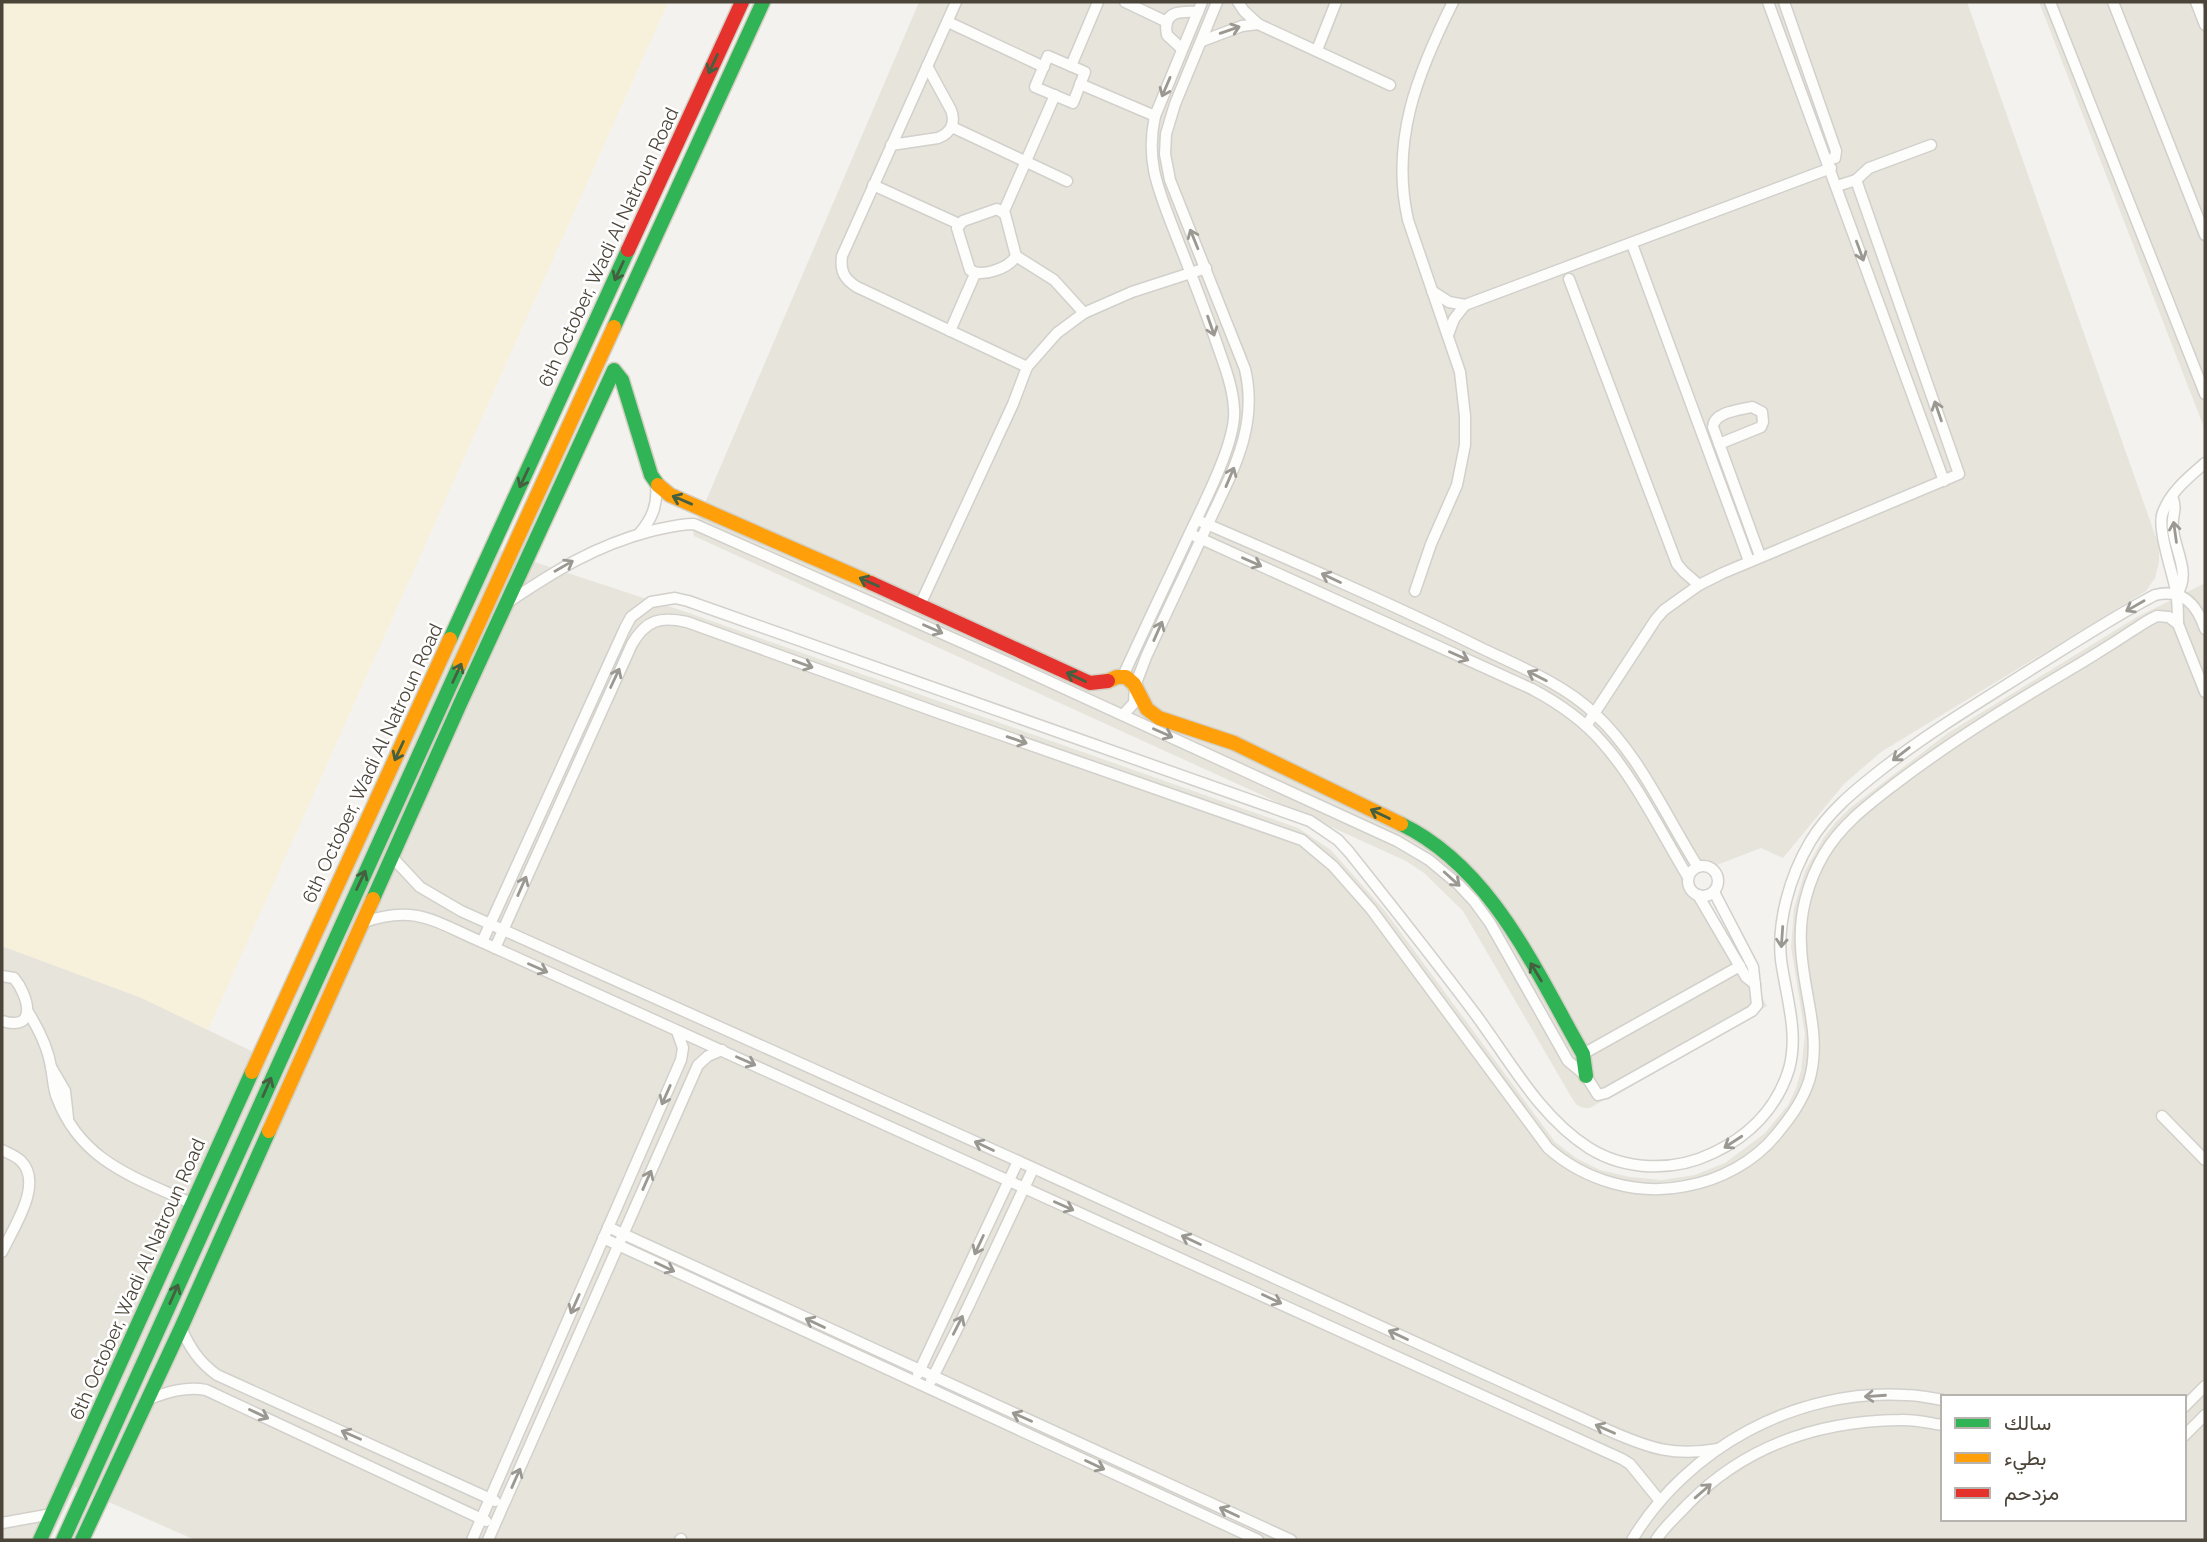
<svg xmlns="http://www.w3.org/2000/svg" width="2207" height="1542" viewBox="0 0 2207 1542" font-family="Raleway,Vazirmatn,sans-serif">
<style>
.residential{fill:#e7e4dc;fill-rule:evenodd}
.sand{fill:#f7f0da}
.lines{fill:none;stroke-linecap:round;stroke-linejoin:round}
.street-casing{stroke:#d2d0cb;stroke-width:13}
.fast-casing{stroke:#d3cfc5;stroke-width:17}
.slow-casing{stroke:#d3cfc5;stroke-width:17}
.jam-casing{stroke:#d3cfc5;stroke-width:17}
.street{stroke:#fdfdfc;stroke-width:10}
.fast{stroke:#30b455;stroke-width:14}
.slow{stroke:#ff9f0a;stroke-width:14}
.jam{stroke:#e5322d;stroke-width:14}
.oneway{stroke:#9b9791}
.oneway2{stroke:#446040}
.labels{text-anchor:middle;stroke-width:5;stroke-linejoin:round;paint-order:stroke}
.street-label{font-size:19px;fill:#4b4439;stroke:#fff}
</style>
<rect width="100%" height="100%" fill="#f4f2ee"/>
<!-- residential -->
<g class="residential">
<polygon points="919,2 1967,2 2159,546 2159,563 2155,578 2146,591 1881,752 1844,784 1783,858 1761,848 1691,875 1690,877 1767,1006 1590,1108 1583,1108 1577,1105 1573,1100 1463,911 1424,873 1406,861 694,536 693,531"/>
<polygon points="2039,2 2205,2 2205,430"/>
<path d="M498 550 686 612 1298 828 1331 850 1385 911 1555 1142 1576 1158 1600 1170 1630 1177 1662 1180 1695 1175 1725 1163 1765 1133 1788 1105 1796 1088 1801 1071 1805 1034 1791 947 1794 908 1805 871 1824 837 1836 822 1850 808 1948 733 2137 617 2205 583V1540H195L75 1487 50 1540H2V946L142 998 268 1059ZM1943 1397H2184V1519H1943Z"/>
</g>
<!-- sand -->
<polygon class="sand" points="2,2 668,2 208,1030 142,998 2,946"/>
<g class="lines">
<!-- street casing -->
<g class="street-casing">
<g id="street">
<path d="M956 2 842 256C840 271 844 279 857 287L1027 367"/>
<polyline points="1125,2 1167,22"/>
<polyline points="1238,2 1244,11 1258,24 1390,85"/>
<polyline points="1768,2 1944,481"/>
<polyline points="1784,2 1836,151 1835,158 1828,160"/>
<polyline points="2050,2 2205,394"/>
<polyline points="2113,2 2205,235"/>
<polyline points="2196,2 2205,25"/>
<polyline points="948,22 1044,67"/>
<polyline points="1202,41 1242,26 1258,24"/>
<path d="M1182 49 1167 35C1162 11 1180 11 1198 12"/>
<polyline points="1317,50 1336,2"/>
<polygon points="1048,56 1085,72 1073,103 1035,87"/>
<polyline points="1071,66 1098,2"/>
<polyline points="1080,84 1155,116"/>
<polyline points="952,127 1067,181"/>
<path d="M891 145 938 138C951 133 956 123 951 110L927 66"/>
<polyline points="873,185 959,224"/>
<polyline points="1837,186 1856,180 1869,168 1931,145"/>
<path d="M997 209 1005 214 1016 256C1009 268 982 278 970 270L957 228 963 221Z"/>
<polyline points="1004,211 1055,95"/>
<polyline points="1632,244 1749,561"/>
<polyline points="1016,256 1054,280 1084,313"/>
<polyline points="1569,279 1677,564 1684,572 1699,585"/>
<polyline points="1432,291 1449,302 1465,305 1831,168"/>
<polyline points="950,331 975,274"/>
<polyline points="1448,335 1454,319 1465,305"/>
<path d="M1719 444 1761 427 1763 422 1762 412 1752 407C1739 410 1714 412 1713 427L1760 556"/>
<path d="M2172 496C2178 512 2171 514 2173 529 2175 551 2191 573 2177 594"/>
<path d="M1202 522C1295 562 1388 602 1479 647 1518 666 1562 683 1594 713 1640 755 1665 815 1698 867"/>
<path d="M639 534C652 519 658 505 656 484"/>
<path d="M1195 536 1532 689C1558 703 1582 719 1601 741 1634 777 1662 834 1688 877"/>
<path d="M1415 591 1431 544 1457 485 1465 445V416L1460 372 1408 220C1390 140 1418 72 1453 2"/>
<path d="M507 603C555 571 594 546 651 531 665 528 679 524 694 524L1011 664 1397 841 1429 860 1459 885 1474 901 1490 923 1568 1061 1586 1076 1598 1095 1606 1093 1752 1011 1757 1005 1753 967 1714 892"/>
<polyline points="920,605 1013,404 1027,367 1057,333 1084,313 1132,292 1206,268"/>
<path d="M2178 624C2178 613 2178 602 2176 591 2173 573 2156 527 2163 512 2171 491 2189 477 2205 463"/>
<path d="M1123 676C1144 630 1166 584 1188 537 1202 507 1237 441 1234 409 1233 388 1225 367 1218 347 1205 309 1190 271 1175 233 1159 191 1145 162 1155 116L1202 2"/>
<path d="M1123 715 1134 703 1135 686 1146 657C1166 613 1187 570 1207 526 1231 474 1259 428 1245 369L1170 180 1165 154 1166 134 1175 104 1217 2"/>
<polyline points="1586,726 1656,619 1664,610 1699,585 1723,573 1959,474 1856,180"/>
<path d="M392 857 420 887 461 911 1018 1161 1610 1431C1649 1448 1674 1457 1718 1449"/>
<circle cx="1703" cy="881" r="15"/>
<polyline points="1698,895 1746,977 1755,984"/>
<path d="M364 922C416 904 435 922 482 942L1622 1459 1630 1464 1660 1501"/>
<path d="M482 942 625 628 631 617 651 602 675 598 688 601 1310 821 1338 840 1349 852C1392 906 1435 960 1476 1015 1510 1061 1540 1117 1589 1148 1626 1171 1674 1172 1713 1153 1749 1136 1777 1108 1789 1069 1799 1033 1786 996 1781 960 1777 921 1790 876 1810 842 1828 812 1854 791 1882 769 1928 733 1978 703 2027 672 2069 646 2111 618 2155 595 2183 588 2197 605 2205 629"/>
<path d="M495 948 632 644C646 620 660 616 687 622L939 713 1302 840 1333 866 1371 909 1548 1148C1585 1181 1638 1196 1686 1186 1720 1180 1754 1162 1776 1135 1790 1118 1802 1102 1809 1081 1823 1035 1802 991 1801 945 1799 914 1808 881 1824 854 1842 824 1868 805 1895 784 1954 739 2017 701 2081 663 2097 653 2114 643 2130 632 2139 627 2147 620 2157 616L2169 617 2178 624 2205 692"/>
<path d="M2 976 14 978C28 995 39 1032 2 1021"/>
<path d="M28 1012C38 1028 48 1048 51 1067 53 1077 53 1088 57 1098 82 1163 135 1177 193 1204"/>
<polyline points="1583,1054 1740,966"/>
<polyline points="51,1067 65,1091 68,1118"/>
<polyline points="2162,1116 2205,1160"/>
<path d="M2 1150C8 1153 16 1156 21 1161 44 1184 13 1228 2 1252"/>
<polyline points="608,1227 1291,1540"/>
<polyline points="603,1238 1258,1540"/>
<path d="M181 1328C190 1348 199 1362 217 1375L495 1501"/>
<polyline points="918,1374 1018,1161"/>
<polyline points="931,1381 968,1307 1033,1169"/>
<path d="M149 1399C168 1392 186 1386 206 1390L486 1521"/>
<polyline points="2184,1407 2205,1386"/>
<polyline points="2184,1436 2205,1415"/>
<polyline points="2,1523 52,1514"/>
<polyline points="472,1540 681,1060 683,1048 677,1031"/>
<polyline points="488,1540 698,1065 708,1056 722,1050"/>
<polyline points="680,1540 681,1539"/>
<path d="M1632 1540C1687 1448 1797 1388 1906 1395 1918 1395 1931 1398 1943 1400"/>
<path d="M1656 1540C1664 1527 1677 1516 1688 1504 1746 1445 1818 1421 1900 1420 1914 1419 1929 1423 1943 1425"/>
</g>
</g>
<!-- fast casing -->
<g class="fast-casing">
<g id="fast">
<polyline points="614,327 763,2"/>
<polyline points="450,639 628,250"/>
<path d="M1401 824C1492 868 1535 970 1583 1054L1586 1076"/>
<polyline points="373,899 460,704 614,370 622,380 651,475 658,485"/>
<polyline points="40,1540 252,1072"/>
<polyline points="63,1540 460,664"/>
<polyline points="82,1540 181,1328 269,1131"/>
</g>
</g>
<!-- slow casing -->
<g class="slow-casing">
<g id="slow">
<polyline points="658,485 670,495 871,583"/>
<polyline points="460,664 614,327"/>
<polyline points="1108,681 1117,677 1126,677 1134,684 1147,709 1159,718 1234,743 1401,824"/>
<polyline points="252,1072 450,639"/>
<polyline points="269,1131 373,899"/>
</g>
</g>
<!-- jam casing -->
<g class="jam-casing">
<g id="jam">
<polyline points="628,250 742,2"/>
<polyline points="871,583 1090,683 1108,681"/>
</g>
</g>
<!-- street -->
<use href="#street" class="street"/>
<!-- fast -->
<use href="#fast" class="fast"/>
<!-- slow -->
<use href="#slow" class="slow"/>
<!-- jam -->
<use href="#jam" class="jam"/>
</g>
<!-- one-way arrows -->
<defs><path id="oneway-shaft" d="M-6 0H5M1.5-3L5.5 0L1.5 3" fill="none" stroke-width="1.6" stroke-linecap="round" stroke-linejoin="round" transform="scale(1.75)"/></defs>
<g class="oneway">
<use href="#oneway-shaft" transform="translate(1230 30) rotate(-19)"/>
<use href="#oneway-shaft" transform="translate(1166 87) rotate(113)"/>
<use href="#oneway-shaft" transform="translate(1194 239) rotate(-112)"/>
<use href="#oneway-shaft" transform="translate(1860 251) rotate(70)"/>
<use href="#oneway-shaft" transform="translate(1211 326) rotate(71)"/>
<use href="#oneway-shaft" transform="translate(1938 411) rotate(-109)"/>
<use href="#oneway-shaft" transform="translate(1230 477) rotate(-67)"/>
<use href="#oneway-shaft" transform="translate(2175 532) rotate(-98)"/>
<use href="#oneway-shaft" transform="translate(1252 562) rotate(24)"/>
<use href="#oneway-shaft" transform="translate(564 566) rotate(-30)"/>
<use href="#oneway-shaft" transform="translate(1331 578) rotate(-155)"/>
<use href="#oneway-shaft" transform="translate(2135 606) rotate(150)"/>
<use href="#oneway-shaft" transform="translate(933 629) rotate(24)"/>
<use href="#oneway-shaft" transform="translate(1158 631) rotate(-66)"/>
<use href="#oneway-shaft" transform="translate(1459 656) rotate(24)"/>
<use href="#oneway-shaft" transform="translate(803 664) rotate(20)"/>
<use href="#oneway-shaft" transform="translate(1537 676) rotate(-153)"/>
<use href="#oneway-shaft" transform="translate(615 678) rotate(-65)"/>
<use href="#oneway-shaft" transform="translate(1163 733) rotate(24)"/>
<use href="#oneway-shaft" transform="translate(1017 740) rotate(19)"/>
<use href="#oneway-shaft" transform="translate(1901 754) rotate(142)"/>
<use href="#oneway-shaft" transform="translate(1452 879) rotate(42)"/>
<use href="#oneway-shaft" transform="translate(522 886) rotate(-66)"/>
<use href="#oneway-shaft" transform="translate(1782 937) rotate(94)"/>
<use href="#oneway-shaft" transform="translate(538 968) rotate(24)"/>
<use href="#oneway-shaft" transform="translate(746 1061) rotate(24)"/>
<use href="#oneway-shaft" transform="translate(666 1095) rotate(114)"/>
<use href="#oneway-shaft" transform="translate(1733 1142) rotate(147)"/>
<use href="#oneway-shaft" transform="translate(984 1146) rotate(-155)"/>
<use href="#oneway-shaft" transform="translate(647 1180) rotate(-66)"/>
<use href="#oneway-shaft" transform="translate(1064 1206) rotate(24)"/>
<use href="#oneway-shaft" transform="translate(1191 1240) rotate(-155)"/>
<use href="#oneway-shaft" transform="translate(979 1245) rotate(115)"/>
<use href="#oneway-shaft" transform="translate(665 1267) rotate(25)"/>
<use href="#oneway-shaft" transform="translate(1272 1299) rotate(25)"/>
<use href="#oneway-shaft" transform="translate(575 1304) rotate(114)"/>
<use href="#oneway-shaft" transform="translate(815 1323) rotate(-155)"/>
<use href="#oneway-shaft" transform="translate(958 1325) rotate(-63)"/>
<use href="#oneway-shaft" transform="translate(1398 1335) rotate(-155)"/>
<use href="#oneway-shaft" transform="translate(1875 1396) rotate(176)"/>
<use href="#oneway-shaft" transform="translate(259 1414) rotate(25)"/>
<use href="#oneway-shaft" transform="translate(1022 1417) rotate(-156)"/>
<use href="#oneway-shaft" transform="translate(1605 1429) rotate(-156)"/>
<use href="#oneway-shaft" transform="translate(351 1435) rotate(-156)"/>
<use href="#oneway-shaft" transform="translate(1095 1465) rotate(25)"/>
<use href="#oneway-shaft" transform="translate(516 1478) rotate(-66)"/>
<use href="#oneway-shaft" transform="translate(1703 1491) rotate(-41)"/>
<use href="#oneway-shaft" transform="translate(1229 1512) rotate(-155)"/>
</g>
<g class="oneway2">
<use href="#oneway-shaft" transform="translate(713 64) rotate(115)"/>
<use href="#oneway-shaft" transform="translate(619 271) rotate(115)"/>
<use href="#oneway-shaft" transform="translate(524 478) rotate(115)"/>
<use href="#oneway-shaft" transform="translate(682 500) rotate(-157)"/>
<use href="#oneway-shaft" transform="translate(869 582) rotate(-156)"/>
<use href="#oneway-shaft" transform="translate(457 673) rotate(-65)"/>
<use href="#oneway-shaft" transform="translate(1076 677) rotate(-155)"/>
<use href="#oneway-shaft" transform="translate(399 751) rotate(115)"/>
<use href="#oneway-shaft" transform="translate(1380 814) rotate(-154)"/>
<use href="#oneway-shaft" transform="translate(361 880) rotate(-65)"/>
<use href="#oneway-shaft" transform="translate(1536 972) rotate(-121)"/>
<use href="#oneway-shaft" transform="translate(267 1087) rotate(-66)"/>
<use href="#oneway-shaft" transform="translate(174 1294) rotate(-66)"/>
</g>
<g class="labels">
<!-- street labels -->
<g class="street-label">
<text transform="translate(608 247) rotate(-65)" y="7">6th October, Wadi Al Natroun Road</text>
<text transform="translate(372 763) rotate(-65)" y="7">6th October, Wadi Al Natroun Road</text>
<text transform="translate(137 1279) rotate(-66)" y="7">6th October, Wadi Al Natroun Road</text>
</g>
</g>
<!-- border -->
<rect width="2207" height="1542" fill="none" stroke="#4b4439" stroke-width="7"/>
<!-- legend -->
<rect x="1941" y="1395" width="245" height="126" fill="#ffffff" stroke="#b7b4b0" stroke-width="2"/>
<rect x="1955" y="1418" width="35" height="10" fill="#30b455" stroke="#b7b4b0" stroke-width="2"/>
<text x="2004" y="1430" font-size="21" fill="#4b4439">سالك</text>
<rect x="1955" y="1453" width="35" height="10" fill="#ff9f0a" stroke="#b7b4b0" stroke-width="2"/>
<text x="2004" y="1465" font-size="21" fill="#4b4439">بطيء</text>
<rect x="1955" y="1488" width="35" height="10" fill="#e5322d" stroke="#b7b4b0" stroke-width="2"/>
<text x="2004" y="1500" font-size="21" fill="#4b4439">مزدحم</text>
</svg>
